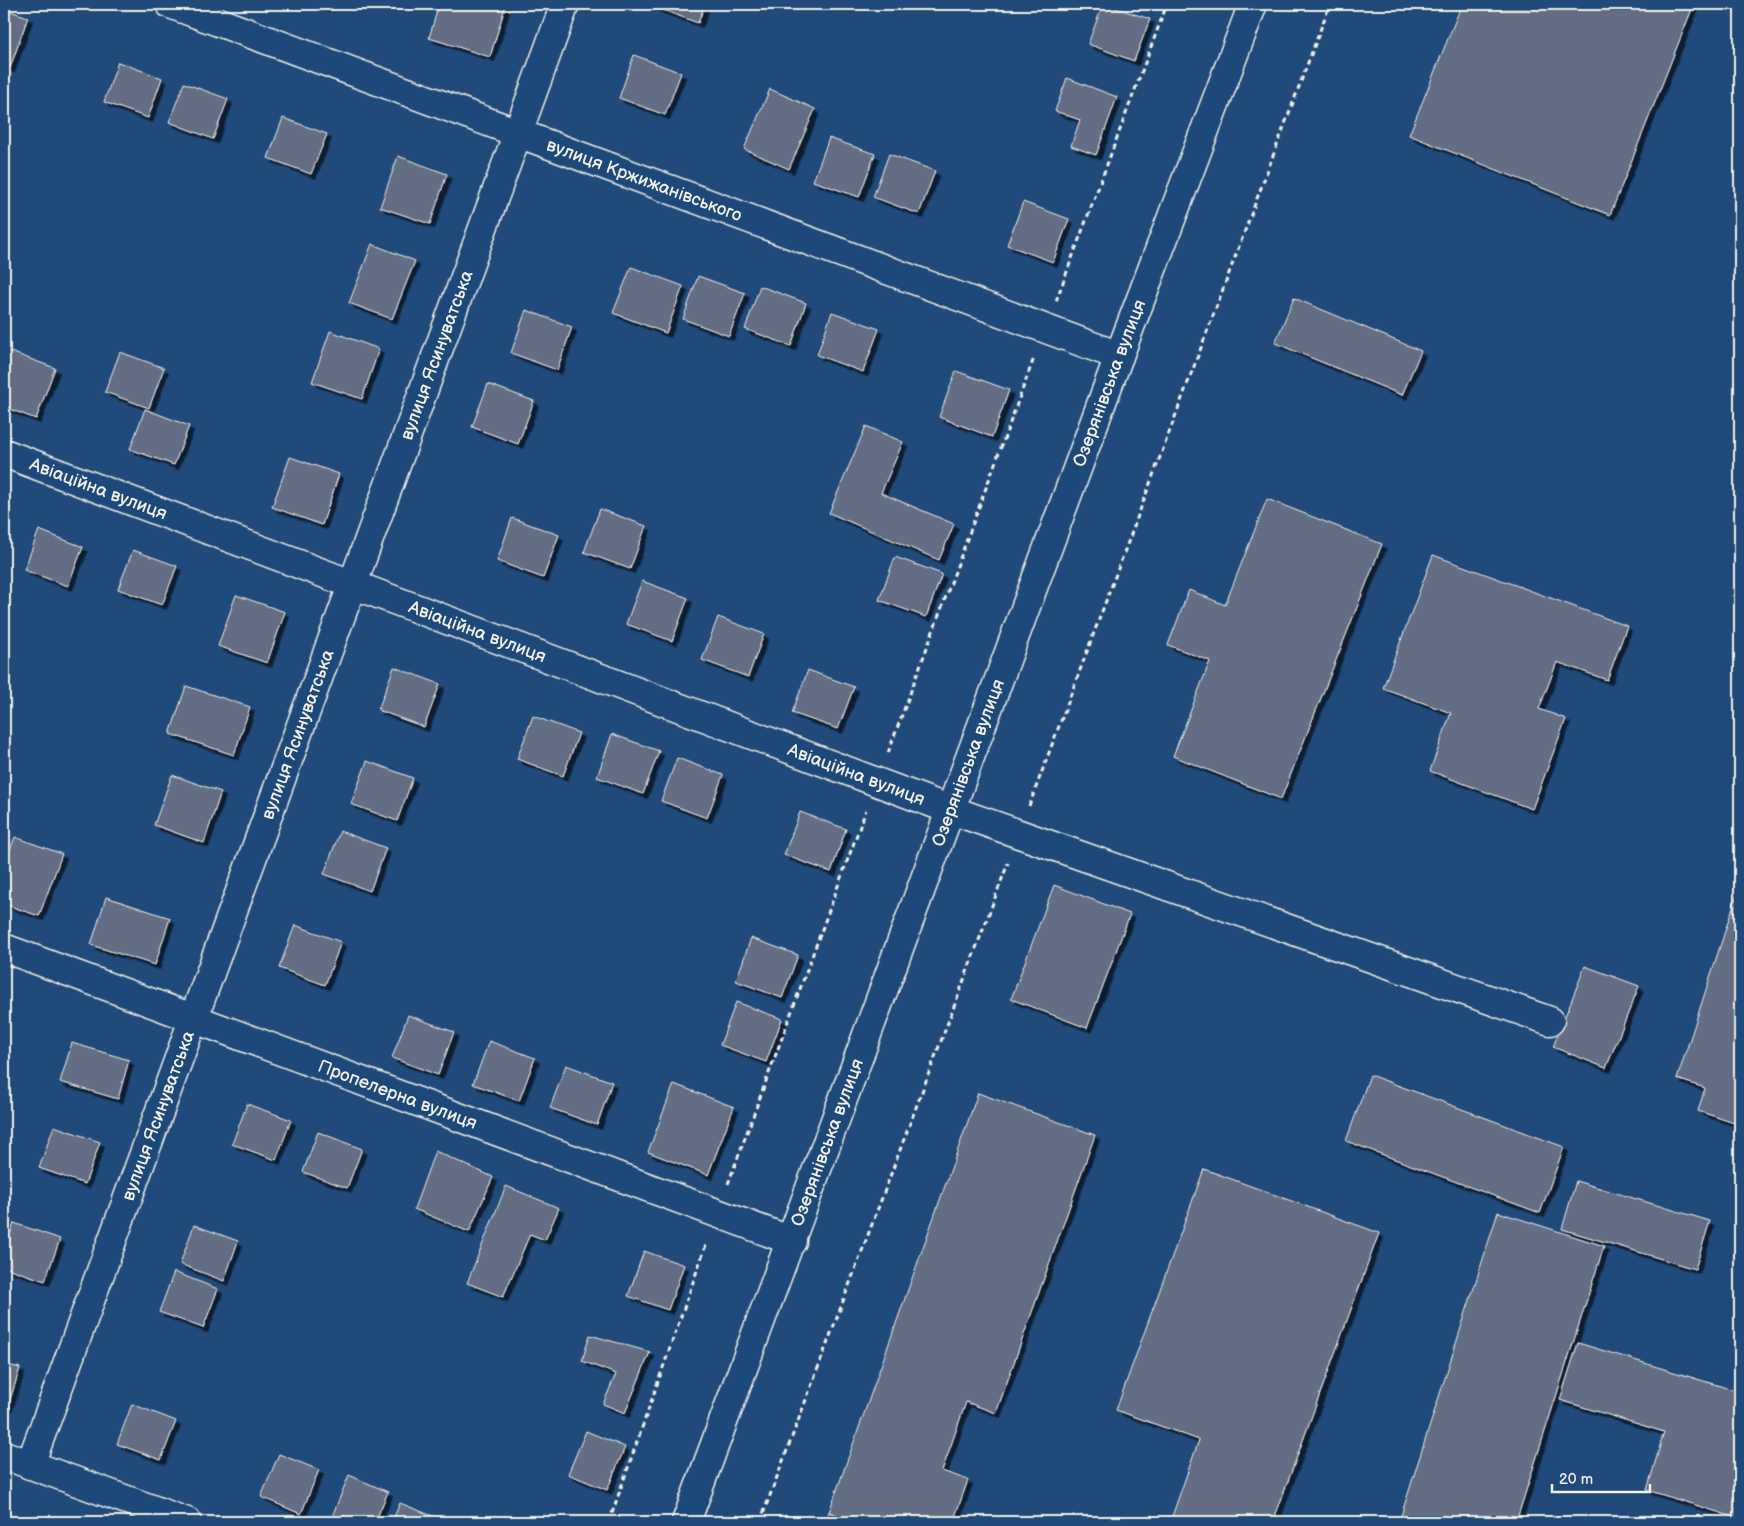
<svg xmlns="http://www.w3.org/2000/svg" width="1744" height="1526" viewBox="0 0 1744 1526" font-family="'Balsamiq Sans',sans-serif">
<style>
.building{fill:#646e84;stroke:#f4f1e8;filter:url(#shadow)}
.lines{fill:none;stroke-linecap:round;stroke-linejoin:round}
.minor-casing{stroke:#f4f1e8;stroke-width:31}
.path{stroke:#f4f1e8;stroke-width:3;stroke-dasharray:5 4;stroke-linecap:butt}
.minor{stroke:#1f4a7a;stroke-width:28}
.labels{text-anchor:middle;stroke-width:4;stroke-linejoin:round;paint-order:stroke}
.street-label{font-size:18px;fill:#f4f1e8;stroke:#1f4a7a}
</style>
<defs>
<filter id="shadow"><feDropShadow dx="4.5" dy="4.5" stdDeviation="0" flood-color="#0009"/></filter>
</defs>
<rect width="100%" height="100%" fill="#1f4a7a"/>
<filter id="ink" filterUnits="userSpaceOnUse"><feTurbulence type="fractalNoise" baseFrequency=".02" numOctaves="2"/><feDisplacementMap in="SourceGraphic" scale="10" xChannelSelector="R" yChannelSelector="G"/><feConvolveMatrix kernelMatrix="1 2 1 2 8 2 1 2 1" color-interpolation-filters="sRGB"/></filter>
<g filter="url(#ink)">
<!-- building -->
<g class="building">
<polygon points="439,4 506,4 490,57 429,38"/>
<polygon points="653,4 705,4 698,23 652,6"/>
<polygon points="1103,4 1150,19 1134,61 1088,44"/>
<polygon points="1462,4 1694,4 1610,215 1409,135"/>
<polygon points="4,9 28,17 10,68 4,66"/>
<polygon points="634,55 681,73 665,115 619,98"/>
<polygon points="118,62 162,78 148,118 104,102"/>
<polygon points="1067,78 1117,97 1096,155 1071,146 1080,120 1055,111"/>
<polygon points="184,83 228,99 213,139 169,122"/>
<polygon points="770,89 815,109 789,169 744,149"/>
<polygon points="283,118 327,134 311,174 268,158"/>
<polygon points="829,138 875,154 859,197 813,181"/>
<polygon points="889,154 935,171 919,214 873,197"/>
<polygon points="398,156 447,174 430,224 380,207"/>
<polygon points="1023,202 1069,219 1053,262 1007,245"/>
<polygon points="372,244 415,261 392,319 349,303"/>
<polygon points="631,267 683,286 666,333 613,313"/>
<polygon points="698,276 745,293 729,336 683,319"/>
<polygon points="760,286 806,303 791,346 745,329"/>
<polygon points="1294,298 1421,351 1402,395 1275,343"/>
<polygon points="526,310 572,327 557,370 511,353"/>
<polygon points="832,312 879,329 863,372 817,355"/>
<polygon points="330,331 379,349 362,399 312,382"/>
<polygon points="5,350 55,368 36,419 4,407"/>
<polygon points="120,352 164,368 149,408 105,392"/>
<polygon points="956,371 1009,390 992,437 939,417"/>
<polygon points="488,384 534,401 518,444 472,427"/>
<polygon points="145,409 189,426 174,465 130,449"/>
<polygon points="866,426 903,442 881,493 954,524 939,560 829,513"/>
<polygon points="290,457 339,474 322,525 272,507"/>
<polygon points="1267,499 1382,544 1281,799 1173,756 1210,661 1168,645 1189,590 1225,605"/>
<polygon points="600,509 646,526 630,569 584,552"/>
<polygon points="512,518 559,535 543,578 497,561"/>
<polygon points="39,530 83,547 68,586 24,570"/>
<polygon points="133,550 177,566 162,605 118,589"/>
<polygon points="1433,555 1627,626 1607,680 1557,662 1539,709 1566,719 1532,809 1430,771 1451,713 1383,688"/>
<polygon points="895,557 942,574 926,617 879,600"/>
<polygon points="642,581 688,598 672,641 626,624"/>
<polygon points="236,595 285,612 267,663 218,646"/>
<polygon points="718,617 764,634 748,677 702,660"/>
<polygon points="394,667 440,684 424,727 378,710"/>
<polygon points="808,670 854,687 838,729 792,713"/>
<polygon points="186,686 250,707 234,755 170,734"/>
<polygon points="533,716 579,733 563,776 517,759"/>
<polygon points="612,734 659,751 643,794 597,777"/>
<polygon points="677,758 723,775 707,818 661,801"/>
<polygon points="367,761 413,778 397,821 351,804"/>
<polygon points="172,775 221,792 204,843 154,825"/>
<polygon points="800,812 846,829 831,872 784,855"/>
<polygon points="340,831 386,848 370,891 324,874"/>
<polygon points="15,837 62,854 39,916 4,904 4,866"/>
<polygon points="1054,885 1130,914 1087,1028 1011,999"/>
<polygon points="1740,885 1740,1125 1698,1111 1705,1088 1677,1079"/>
<polygon points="106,897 170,918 155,965 91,945"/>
<polygon points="295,925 341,942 325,985 279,968"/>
<polygon points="751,938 798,955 782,998 736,981"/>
<polygon points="1585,966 1639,986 1606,1068 1553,1047"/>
<polygon points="736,1002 782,1019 766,1062 720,1045"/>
<polygon points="408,1015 454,1032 438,1075 392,1058"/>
<polygon points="489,1041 535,1058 519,1101 473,1084"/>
<polygon points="72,1043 129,1060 118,1099 60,1082"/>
<polygon points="566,1065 612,1082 597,1125 550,1108"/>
<polygon points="1370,1075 1564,1147 1540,1213 1346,1141"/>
<polygon points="674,1084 734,1107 708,1175 648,1152"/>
<polygon points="978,1093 1095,1135 996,1413 966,1402 942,1471 968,1480 953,1522 856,1522 829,1512"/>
<polygon points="247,1104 291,1120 276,1160 232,1144"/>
<polygon points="54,1126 100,1142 85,1184 39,1168"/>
<polygon points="318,1132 362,1149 347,1188 303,1172"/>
<polygon points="435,1151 493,1177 469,1232 414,1209"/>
<polygon points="1204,1169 1379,1233 1273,1522 1170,1522 1199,1440 1116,1410"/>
<polygon points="1576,1181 1710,1221 1695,1269 1562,1229"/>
<polygon points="506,1186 559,1208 545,1240 530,1234 503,1297 467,1283"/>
<polygon points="1498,1212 1604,1246 1516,1522 1399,1522"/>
<polygon points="14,1223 60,1239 45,1281 4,1267 4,1252"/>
<polygon points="194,1225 238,1241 224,1281 180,1264"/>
<polygon points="644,1251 684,1265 668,1310 628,1296"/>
<polygon points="174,1272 218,1289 203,1328 159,1312"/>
<polygon points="590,1335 650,1352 625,1413 603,1404 616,1374 582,1361"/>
<polygon points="1578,1343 1740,1392 1740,1519 1647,1490 1664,1432 1560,1400"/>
<polygon points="4,1364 20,1368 8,1406 4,1405"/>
<polygon points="132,1404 176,1421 161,1460 117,1444"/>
<polygon points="586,1431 625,1447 607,1490 568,1474"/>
<polygon points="279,1454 319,1470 301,1514 261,1497"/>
<polygon points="349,1475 388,1492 375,1522 339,1522 331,1519"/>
<polygon points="400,1503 440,1519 438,1522 392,1522"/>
<polygon points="829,1512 856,1522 825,1522"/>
</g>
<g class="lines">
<!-- minor casing -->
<g class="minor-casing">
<g id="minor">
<path id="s1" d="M170 4 1119 356"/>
<path id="s2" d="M4 453 951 810 1550 1021"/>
<path id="s3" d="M4 948 792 1241"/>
<polyline points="4,1455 187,1522"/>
<path id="s4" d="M30 1465 565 4"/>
<path id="s5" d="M686 1522 1119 356 1253 4"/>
</g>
</g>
<!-- path -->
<g class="path">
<polyline points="1056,301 1167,4"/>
<polyline points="888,753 1034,358"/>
<polyline points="1029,806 1330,4"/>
<polyline points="728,1184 866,810"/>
<polyline points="609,1522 707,1242"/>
<polyline points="760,1522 1008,863"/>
</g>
<!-- minor -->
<use href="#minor" class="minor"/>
</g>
</g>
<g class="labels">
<!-- street labels -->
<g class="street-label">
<text dy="6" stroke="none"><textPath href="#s1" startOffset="506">вулиця Кржижанівського</textPath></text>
<text dy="6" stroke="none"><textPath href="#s4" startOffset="1182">вулиця Ясинуватська</textPath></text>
<text dy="6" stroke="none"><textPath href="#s5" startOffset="1215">Озерянівська вулиця</textPath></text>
<text dy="6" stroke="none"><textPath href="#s2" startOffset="101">Авіаційна вулиця</textPath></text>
<text dy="6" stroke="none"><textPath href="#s2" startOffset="506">Авіаційна вулиця</textPath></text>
<text dy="6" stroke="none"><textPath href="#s4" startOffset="778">вулиця Ясинуватська</textPath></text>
<text dy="6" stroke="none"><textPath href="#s5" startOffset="810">Озерянівська вулиця</textPath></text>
<text dy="6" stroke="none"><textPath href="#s2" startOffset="911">Авіаційна вулиця</textPath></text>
<text dy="6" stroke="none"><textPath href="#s3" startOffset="420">Пропелерна вулиця</textPath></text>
<text dy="6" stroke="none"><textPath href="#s4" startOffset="372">вулиця Ясинуватська</textPath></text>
<text dy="6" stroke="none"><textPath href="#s5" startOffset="405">Озерянівська вулиця</textPath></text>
</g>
</g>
<!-- margin -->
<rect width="1744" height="1526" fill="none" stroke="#1f4a7a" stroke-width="20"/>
<rect x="10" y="10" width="1724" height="1506" fill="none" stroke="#f4f1e8" stroke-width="2" filter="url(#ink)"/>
<!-- scale -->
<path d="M1552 1484v8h98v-8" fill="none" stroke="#f4f1e8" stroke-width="2.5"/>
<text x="1559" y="1484" font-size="15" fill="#f4f1e8" stroke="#1f4a7a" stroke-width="4" paint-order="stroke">20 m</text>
</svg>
